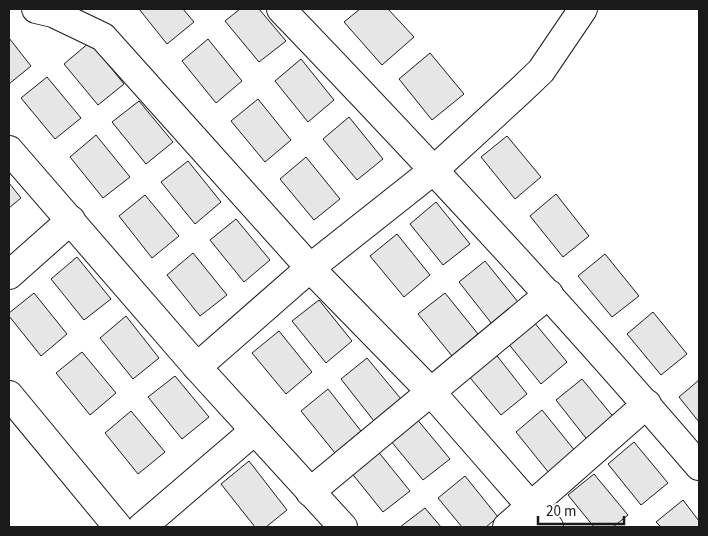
<svg xmlns="http://www.w3.org/2000/svg" width="708" height="536" font-family="'Source Sans 3',sans-serif">
  <rect width="100%" height="100%" fill="#fff"/>
  <g fill="#e6e6e6" stroke="#1a1a1a">
    <path d="M 139,9 L 183,9 L 194,22 L 167,44 Z"/>
    <path d="M 240,9 L 259,9 L 286,41 L 259,62 L 225,21 Z"/>
    <path d="M 360,9 L 388,9 L 414,37 L 382,65 L 344,22 Z"/>
    <path d="M 9,38 L 31,66 L 9,84 Z"/>
    <path d="M 208,39 L 242,81 L 216,103 L 182,61 Z"/>
    <path d="M 90,42 L 124,84 L 98,105 L 64,64 Z"/>
    <path d="M 430,53 L 464,94 L 432,120 L 399,79 Z"/>
    <path d="M 301,59 L 334,100 L 308,122 L 275,81 Z"/>
    <path d="M 47,77 L 81,118 L 55,139 L 21,98 Z"/>
    <path d="M 258,99 L 291,140 L 265,162 L 231,121 Z"/>
    <path d="M 139,101 L 173,142 L 146,164 L 112,122 Z"/>
    <path d="M 349,117 L 383,159 L 357,180 L 323,139 Z"/>
    <path d="M 96,135 L 130,177 L 103,198 L 70,157 Z"/>
    <path d="M 507,136 L 541,177 L 515,199 L 481,157 Z"/>
    <path d="M 306,157 L 340,199 L 314,220 L 280,179 Z"/>
    <path d="M 188,161 L 221,202 L 195,224 L 161,182 Z"/>
    <path d="M 9,183 L 21,198 L 9,208 Z"/>
    <path d="M 556,194 L 589,236 L 563,257 L 530,216 Z"/>
    <path d="M 145,195 L 179,236 L 152,258 L 119,216 Z"/>
    <path d="M 436,202 L 470,244 L 443,265 L 410,224 Z"/>
    <path d="M 236,219 L 270,260 L 244,282 L 210,240 Z"/>
    <path d="M 397,234 L 430,275 L 404,297 L 370,256 Z"/>
    <path d="M 193,253 L 227,295 L 200,316 L 167,275 Z"/>
    <path d="M 605,254 L 639,296 L 612,317 L 578,276 Z"/>
    <path d="M 77,257 L 111,299 L 84,320 L 51,279 Z"/>
    <path d="M 485,261 L 518,302 L 492,324 L 459,282 Z"/>
    <path d="M 34,293 L 67,334 L 41,356 L 9,316 L 9,313 Z"/>
    <path d="M 445,293 L 478,334 L 452,356 L 418,314 Z"/>
    <path d="M 319,300 L 352,341 L 326,363 L 292,321 Z"/>
    <path d="M 653,312 L 687,354 L 661,375 L 627,334 Z"/>
    <path d="M 126,316 L 159,358 L 133,379 L 100,338 Z"/>
    <path d="M 533,321 L 567,362 L 541,384 L 507,342 Z"/>
    <path d="M 279,331 L 312,372 L 286,394 L 252,353 Z"/>
    <path d="M 82,352 L 116,393 L 90,415 L 56,373 Z"/>
    <path d="M 494,352 L 527,394 L 501,415 L 467,374 Z"/>
    <path d="M 367,358 L 401,399 L 374,421 L 341,379 Z"/>
    <path d="M 175,376 L 209,417 L 182,439 L 148,397 Z"/>
    <path d="M 582,379 L 616,420 L 589,442 L 556,400 Z"/>
    <path d="M 699,380 L 699,422 L 679,397 Z"/>
    <path d="M 328,389 L 361,431 L 335,453 L 301,411 Z"/>
    <path d="M 542,410 L 576,452 L 549,473 L 516,432 Z"/>
    <path d="M 131,411 L 165,452 L 138,474 L 105,433 Z"/>
    <path d="M 416,418 L 450,459 L 423,480 L 390,440 Z"/>
    <path d="M 634,442 L 668,483 L 641,505 L 608,464 Z"/>
    <path d="M 376,449 L 410,491 L 383,512 L 350,471 Z"/>
    <path d="M 249,461 L 287,510 L 266,527 L 255,527 L 221,484 Z"/>
    <path d="M 594,474 L 628,515 L 613,527 L 594,527 L 568,495 Z"/>
    <path d="M 465,476 L 498,517 L 486,527 L 462,527 L 438,498 Z"/>
    <path d="M 683,500 L 699,521 L 699,527 L 661,527 L 656,522 Z"/>
    <path d="M 425,508 L 441,527 L 400,527 Z"/>
  </g>
  <g fill="none" stroke-linecap="round" stroke-linejoin="round">
    <g stroke="#1a1a1a" stroke-width="30">
      <g id="minor">
        <path d="M 36,9 L 53,13 L 103,37 L 310,268 L 431,392 L 549,527"/>
        <path d="M 281,9 C 424,158 565,309 699,466"/>
        <path d="M 9,150 L 197,367 L 343,527"/>
        <path d="M 9,275 L 71,220"/>
        <path d="M 197,367 L 310,268 L 435,169 L 520,91 L 541,71 L 583,9"/>
        <path d="M 9,395 L 118,527"/>
        <path d="M 310,492 L 549,294"/>
        <path d="M 142,527 L 254,431"/>
        <path d="M 507,527 L 647,404"/>
      </g>
    </g>
    <use href="#minor" stroke="#fff" stroke-width="28"/>
  </g>
  <rect width="708" height="536" fill="none" stroke="#1a1a1a" stroke-width="20"/>
  <path d="M538 516v8h86v-8" fill="none" stroke="#1a1a1a" stroke-width="2.5"/>
  <text x="546" y="516" font-size="15" fill="#1a1a1a" stroke="#ffffff" stroke-width="4" paint-order="stroke">20 m</text>
</svg>
